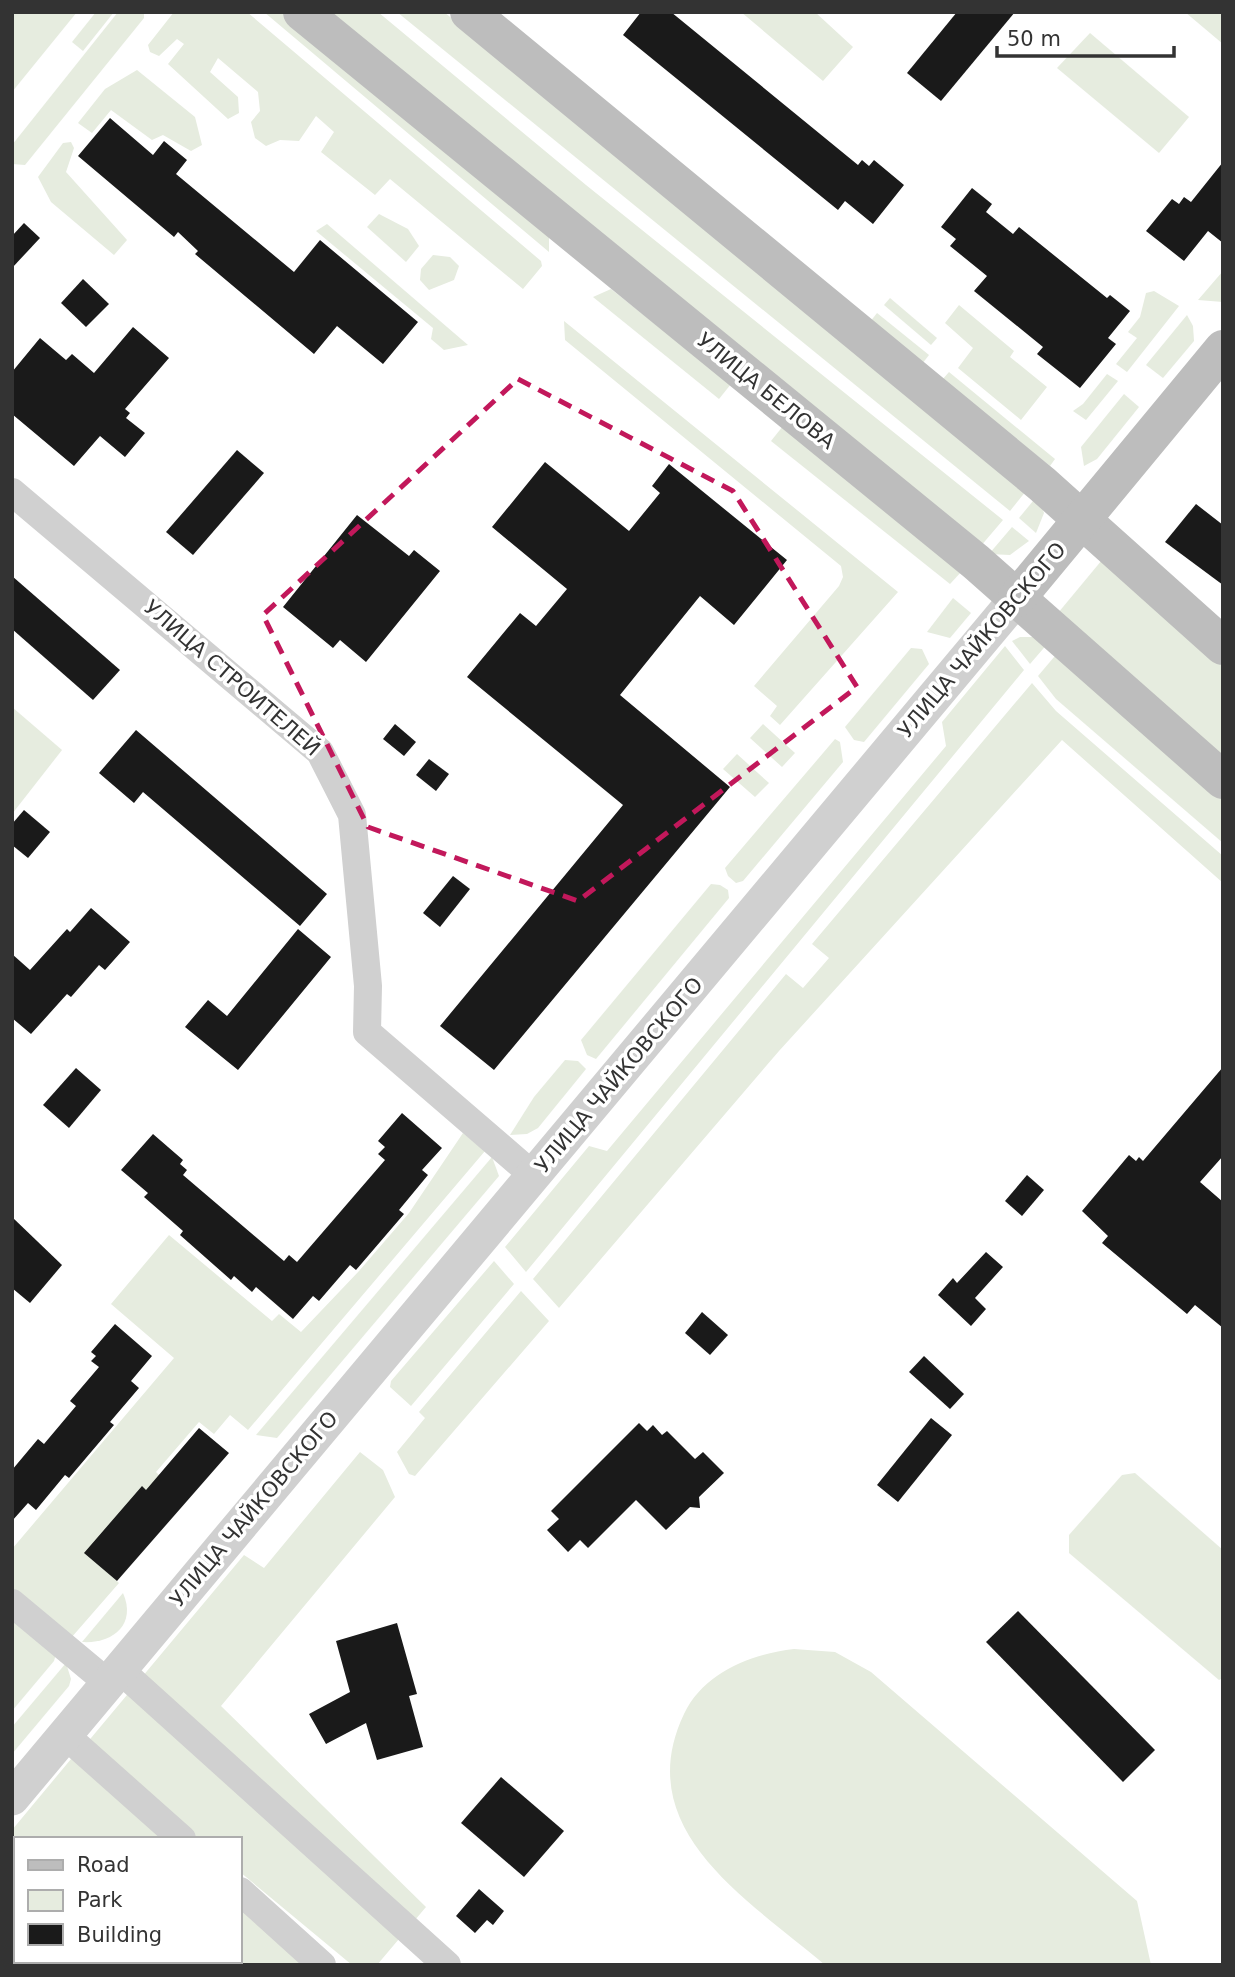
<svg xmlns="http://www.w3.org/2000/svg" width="1235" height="1977" font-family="'DejaVu Sans',sans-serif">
  <rect width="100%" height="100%" fill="#fff"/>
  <g fill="#e6ecdf">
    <path d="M 12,12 L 77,12 L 12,92 Z"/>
    <path d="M 96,12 L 114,12 L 83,51 L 72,42 Z"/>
    <path d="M 118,12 L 144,12 L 144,18 L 25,165 L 12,164 L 12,145 Z"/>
    <path d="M 174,12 L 247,12 L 541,261 L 542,266 L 523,289 L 390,179 L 375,195 L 321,152 L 334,132 L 316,116 L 299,141 L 280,140 L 266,146 L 255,138 L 251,122 L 260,111 L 258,92 L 218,58 L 210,72 L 238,97 L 239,113 L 228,119 L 168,64 L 184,44 L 177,39 L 159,56 L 150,52 L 148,45 Z"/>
    <path d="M 264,12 L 281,12 L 549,236 L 549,252 Z"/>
    <path d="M 322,12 L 378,12 L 586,185 L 1003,520 L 980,547 Z"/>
    <path d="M 397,12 L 444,12 L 1030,486 L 1010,511 Z"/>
    <path d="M 741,12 L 815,12 L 853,47 L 823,81 Z"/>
    <path d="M 1185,12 L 1223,12 L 1223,44 Z"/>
    <path d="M 1090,33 L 1189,117 L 1159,153 L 1057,68 Z"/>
    <path d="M 137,70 L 195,117 L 202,145 L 191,151 L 163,135 L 152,140 L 111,110 L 92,133 L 78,123 L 105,89 Z"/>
    <path d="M 71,142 L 74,148 L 66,172 L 127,240 L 114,255 L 51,202 L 38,177 L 63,143 Z"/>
    <path d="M 379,214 L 408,229 L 419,246 L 406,262 L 367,227 Z"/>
    <path d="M 327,224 L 468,345 L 444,350 L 431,339 L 433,328 L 316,231 Z"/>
    <path d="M 433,255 L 450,257 L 459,266 L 454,280 L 429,290 L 420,280 L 421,269 Z"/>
    <path d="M 1223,271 L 1223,302 L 1198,300 Z"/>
    <path d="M 611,289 L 731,384 L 719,399 L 593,297 Z"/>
    <path d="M 1154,291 L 1179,306 L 1127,372 L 1116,364 L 1137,338 L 1128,332 L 1140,317 L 1146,293 Z"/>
    <path d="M 890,298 L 937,338 L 931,345 L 884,305 Z"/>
    <path d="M 959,305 L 1014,351 L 1010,357 L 1047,387 L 1021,420 L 958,368 L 973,348 L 945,323 Z"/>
    <path d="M 877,313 L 929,355 L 922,364 L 870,322 Z"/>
    <path d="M 1187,315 L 1193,326 L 1194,341 L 1163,378 L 1146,365 Z"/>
    <path d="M 564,321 L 898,592 L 780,725 L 770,716 L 777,706 L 754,686 L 839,586 L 843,577 L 841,566 L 565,340 Z"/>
    <path d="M 949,372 L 1055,459 L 1050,466 L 942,380 Z"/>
    <path d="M 1107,374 L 1118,381 L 1086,420 L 1073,411 L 1083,404 Z"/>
    <path d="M 1124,394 L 1139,407 L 1097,459 L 1084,466 L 1081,447 Z"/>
    <path d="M 783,426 L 962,571 L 950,584 L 771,441 Z"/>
    <path d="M 1038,495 L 1044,513 L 1036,533 L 1019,518 Z"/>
    <path d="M 1012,527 L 1029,541 L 1010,555 L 989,554 Z"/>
    <path d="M 1102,560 L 1223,667 L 1223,763 L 1058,613 Z"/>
    <path d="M 953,598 L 971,613 L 950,638 L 927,632 Z"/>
    <path d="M 1020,637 L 1036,637 L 1049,642 L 1030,664 L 1012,641 Z"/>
    <path d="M 1005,646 L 1024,670 L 526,1272 L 505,1247 L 589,1146 L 607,1151 L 946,746 L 942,722 Z"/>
    <path d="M 911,648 L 922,649 L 929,664 L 864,742 L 854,740 L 845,727 Z"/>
    <path d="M 1060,650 L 1223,794 L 1223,843 L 1056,699 L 1038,676 Z"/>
    <path d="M 1032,683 L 1056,711 L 1223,856 L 1223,883 L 1062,740 L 779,1051 L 559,1308 L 533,1279 L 786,974 L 803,988 L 829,958 L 812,944 Z"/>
    <path d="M 12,707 L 62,750 L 12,814 Z"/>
    <path d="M 763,724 L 795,753 L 782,767 L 750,738 Z"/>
    <path d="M 835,739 L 840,742 L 843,762 L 743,881 L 736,883 L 728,876 L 725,868 Z"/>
    <path d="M 737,754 L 769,783 L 755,797 L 723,769 Z"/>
    <path d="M 711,884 L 720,885 L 728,890 L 729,898 L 596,1059 L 587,1055 L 581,1040 Z"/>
    <path d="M 565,1060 L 578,1061 L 586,1069 L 538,1128 L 527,1134 L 510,1135 L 534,1097 Z"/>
    <path d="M 463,1133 L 485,1151 L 248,1430 L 230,1415 L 214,1434 L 199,1422 L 156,1472 L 168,1484 L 99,1565 L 119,1583 L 71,1638 L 12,1588 L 12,1549 L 174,1358 L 111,1304 L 169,1235 L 272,1321 L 279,1314 L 301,1332 L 359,1271 L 409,1213 Z"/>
    <path d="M 492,1157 L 499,1176 L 277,1438 L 256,1435 Z"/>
    <path d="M 494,1261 L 514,1284 L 411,1406 L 390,1387 L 391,1381 Z"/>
    <path d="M 521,1291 L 549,1321 L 415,1476 L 409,1474 L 397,1452 L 425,1418 L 419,1412 Z"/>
    <path d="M 360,1452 L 383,1470 L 395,1497 L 221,1706 L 426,1907 L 377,1965 L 352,1965 L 240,1872 L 240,1839 L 199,1839 L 86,1744 L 244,1555 L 264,1568 Z"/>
    <path d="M 1135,1473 L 1223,1550 L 1223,1678 L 1219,1680 L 1069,1553 L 1069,1535 L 1122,1475 Z"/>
    <path d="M 123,1593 C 137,1625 112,1644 82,1642 Z"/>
    <path d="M 12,1616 L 56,1654 L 54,1661 L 12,1711 Z"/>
    <path d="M 794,1649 L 835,1652 L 871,1672 L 1137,1901 L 1151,1965 L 825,1965 C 749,1900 629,1830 684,1714 C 704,1672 751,1654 794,1649 Z"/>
    <path d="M 66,1663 L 71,1679 L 69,1686 L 12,1754 L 12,1727 Z"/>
    <path d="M 76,1753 L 173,1839 L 16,1839 L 16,1961 L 240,1961 L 240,1897 L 317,1965 L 12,1965 L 12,1830 Z"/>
  </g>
  <g fill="#1a1a1a">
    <path d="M 641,12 L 671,12 L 858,165 L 862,160 L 869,166 L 874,160 L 904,185 L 873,224 L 845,201 L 838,210 L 623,35 Z"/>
    <path d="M 957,12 L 1015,12 L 941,101 L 907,73 Z"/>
    <path d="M 110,118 L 153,155 L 164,141 L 187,160 L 176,174 L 294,272 L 320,240 L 418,322 L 383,364 L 337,326 L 314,354 L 195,254 L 198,251 L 178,232 L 174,237 L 78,156 Z"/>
    <path d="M 1223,162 L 1223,243 L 1208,231 L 1184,261 L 1146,231 L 1172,199 L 1179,204 L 1184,197 L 1191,202 Z"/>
    <path d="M 972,188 L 992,204 L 986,212 L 1013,234 L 1019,227 L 1107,298 L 1110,295 L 1130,311 L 1108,338 L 1116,344 L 1080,388 L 1037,354 L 1043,347 L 974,291 L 987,276 L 950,246 L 956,239 L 941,227 Z"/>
    <path d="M 24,223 L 40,238 L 12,268 L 12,236 Z"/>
    <path d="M 83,279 L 109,304 L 86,327 L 61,303 Z"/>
    <path d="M 133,327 L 169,358 L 125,409 L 130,413 L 126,418 L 145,433 L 125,457 L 100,436 L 74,466 L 12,414 L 12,372 L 40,338 L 66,360 L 72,354 L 94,373 Z"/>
    <path d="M 237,450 L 264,473 L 193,555 L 166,532 Z"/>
    <path d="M 545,462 L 629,531 L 660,493 L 652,486 L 669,464 L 787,560 L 734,625 L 700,596 L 620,695 L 730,787 L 494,1070 L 440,1026 L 623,805 L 467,677 L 520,613 L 536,626 L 567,589 L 492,527 Z"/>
    <path d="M 1196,504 L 1223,525 L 1223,585 L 1165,542 Z"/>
    <path d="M 357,515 L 409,556 L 414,550 L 440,571 L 366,662 L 340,640 L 333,648 L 283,607 Z"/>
    <path d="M 12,576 L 120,670 L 93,700 L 12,629 Z"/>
    <path d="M 395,724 L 416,742 L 404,756 L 383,739 Z"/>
    <path d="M 136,730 L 327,894 L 300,926 L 143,792 L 134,803 L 99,773 Z"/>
    <path d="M 429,759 L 449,774 L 436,791 L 416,775 Z"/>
    <path d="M 24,810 L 50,832 L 28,858 L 12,845 L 12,824 Z"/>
    <path d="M 453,876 L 470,889 L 440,927 L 423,913 Z"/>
    <path d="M 91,908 L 130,942 L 105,970 L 99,965 L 71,997 L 67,994 L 31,1034 L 12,1018 L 12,954 L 30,970 L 67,929 L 70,932 Z"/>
    <path d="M 298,929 L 331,957 L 238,1070 L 185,1027 L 208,1000 L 227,1016 Z"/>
    <path d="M 1223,1067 L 1223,1156 L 1200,1182 L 1223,1202 L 1223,1328 L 1195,1305 L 1187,1314 L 1102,1243 L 1108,1236 L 1082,1211 L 1129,1155 L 1136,1161 L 1139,1157 L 1143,1161 Z"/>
    <path d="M 76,1068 L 101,1090 L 69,1128 L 43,1105 Z"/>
    <path d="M 402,1113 L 442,1148 L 422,1170 L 428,1175 L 399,1210 L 404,1214 L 356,1270 L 350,1265 L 319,1301 L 313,1296 L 293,1319 L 256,1287 L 252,1292 L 234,1276 L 231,1280 L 180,1235 L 183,1231 L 144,1197 L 148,1193 L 121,1170 L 153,1134 L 183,1160 L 180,1164 L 187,1170 L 183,1175 L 284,1261 L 289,1255 L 297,1262 L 385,1160 L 378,1154 L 385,1147 L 378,1141 Z"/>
    <path d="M 1027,1175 L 1044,1190 L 1022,1216 L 1005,1201 Z"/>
    <path d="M 12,1217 L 62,1265 L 30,1303 L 12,1288 Z"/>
    <path d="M 986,1252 L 1003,1267 L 975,1298 L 986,1309 L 971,1326 L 938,1295 L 953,1278 L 957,1283 Z"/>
    <path d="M 702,1312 L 728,1335 L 710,1355 L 685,1333 Z"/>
    <path d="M 115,1324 L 152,1356 L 131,1381 L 139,1388 L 110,1422 L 114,1425 L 69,1478 L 65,1475 L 36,1510 L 28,1503 L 12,1521 L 12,1470 L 38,1439 L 44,1444 L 76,1406 L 70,1401 L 99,1367 L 91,1361 L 96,1356 L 91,1352 Z"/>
    <path d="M 924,1356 L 964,1394 L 950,1409 L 909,1372 Z"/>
    <path d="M 931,1418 L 952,1435 L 898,1502 L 877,1485 Z"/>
    <path d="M 639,1423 L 647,1431 L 653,1425 L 662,1435 L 667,1431 L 695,1459 L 703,1452 L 724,1473 L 699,1497 L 700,1508 L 690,1507 L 666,1530 L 636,1500 L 588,1548 L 580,1540 L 568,1552 L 547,1530 L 559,1519 L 551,1511 Z"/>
    <path d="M 199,1428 L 229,1453 L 117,1581 L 84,1553 L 142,1486 L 146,1490 Z"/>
    <path d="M 1018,1611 L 1155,1750 L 1123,1782 L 986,1642 Z"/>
    <path d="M 397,1623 L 417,1694 L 409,1696 L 423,1747 L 377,1760 L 366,1723 L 326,1744 L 309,1714 L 350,1692 L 336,1641 Z"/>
    <path d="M 501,1777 L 564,1831 L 524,1877 L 461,1823 Z"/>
    <path d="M 479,1889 L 504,1911 L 493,1925 L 487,1920 L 475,1933 L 456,1916 Z"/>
  </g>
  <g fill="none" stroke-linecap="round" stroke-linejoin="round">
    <g stroke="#d0d0d0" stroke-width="28">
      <path d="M 12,492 L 320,752 L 352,815 L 368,986 L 367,1032 L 534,1176"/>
      <path d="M 12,1603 L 108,1683"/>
      <path d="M 119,1669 L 447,1965"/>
      <path d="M 65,1735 L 182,1839"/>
      <path d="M 240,1891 L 322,1965"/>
    </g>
    <path stroke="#d0d0d0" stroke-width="35" d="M 12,1798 L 1017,598"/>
    <g stroke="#bdbdbd" stroke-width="38">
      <path d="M 302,12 L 976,562 L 1223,780"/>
      <path d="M 469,12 L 1042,484 L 1223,646"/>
      <path d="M 1017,598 L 1223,349"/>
    </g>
  </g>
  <path fill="none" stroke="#c2185b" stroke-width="5" stroke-dasharray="14 9" stroke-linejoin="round" d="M 518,379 L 733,491 L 857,687 L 578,901 L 368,827 L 263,615 Z"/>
  <g text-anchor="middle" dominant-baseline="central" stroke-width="7" stroke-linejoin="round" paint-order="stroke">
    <g font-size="21" fill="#333" stroke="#fff">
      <text transform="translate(766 391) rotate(39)">УЛИЦА БЕЛОВА</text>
      <text transform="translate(982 640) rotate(-50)">УЛИЦА ЧАЙКОВСКОГО</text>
      <text transform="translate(232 678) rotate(41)">УЛИЦА СТРОИТЕЛЕЙ</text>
      <text transform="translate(619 1075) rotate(-50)">УЛИЦА ЧАЙКОВСКОГО</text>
      <text transform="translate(254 1509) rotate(-50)">УЛИЦА ЧАЙКОВСКОГО</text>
    </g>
  </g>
  <rect width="1235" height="1977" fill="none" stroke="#333333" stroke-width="28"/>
  <rect x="14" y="1837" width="228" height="126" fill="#ffffff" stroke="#adadad" stroke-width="2"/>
  <rect x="28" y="1860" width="35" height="10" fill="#bdbdbd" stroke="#adadad" stroke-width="2"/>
  <text x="77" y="1872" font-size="21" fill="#333333">Road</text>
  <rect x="28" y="1890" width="35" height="21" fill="#e6ecdf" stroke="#adadad" stroke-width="2"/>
  <text x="77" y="1907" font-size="21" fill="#333333">Park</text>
  <rect x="28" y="1924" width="35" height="21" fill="#1a1a1a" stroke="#adadad" stroke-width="2"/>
  <text x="77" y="1942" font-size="21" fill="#333333">Building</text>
  <path d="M997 46v10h177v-10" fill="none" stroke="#333333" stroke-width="3.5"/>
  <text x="1007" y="46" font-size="21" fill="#333333" stroke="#ffffff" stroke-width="5" paint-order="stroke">50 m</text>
</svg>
